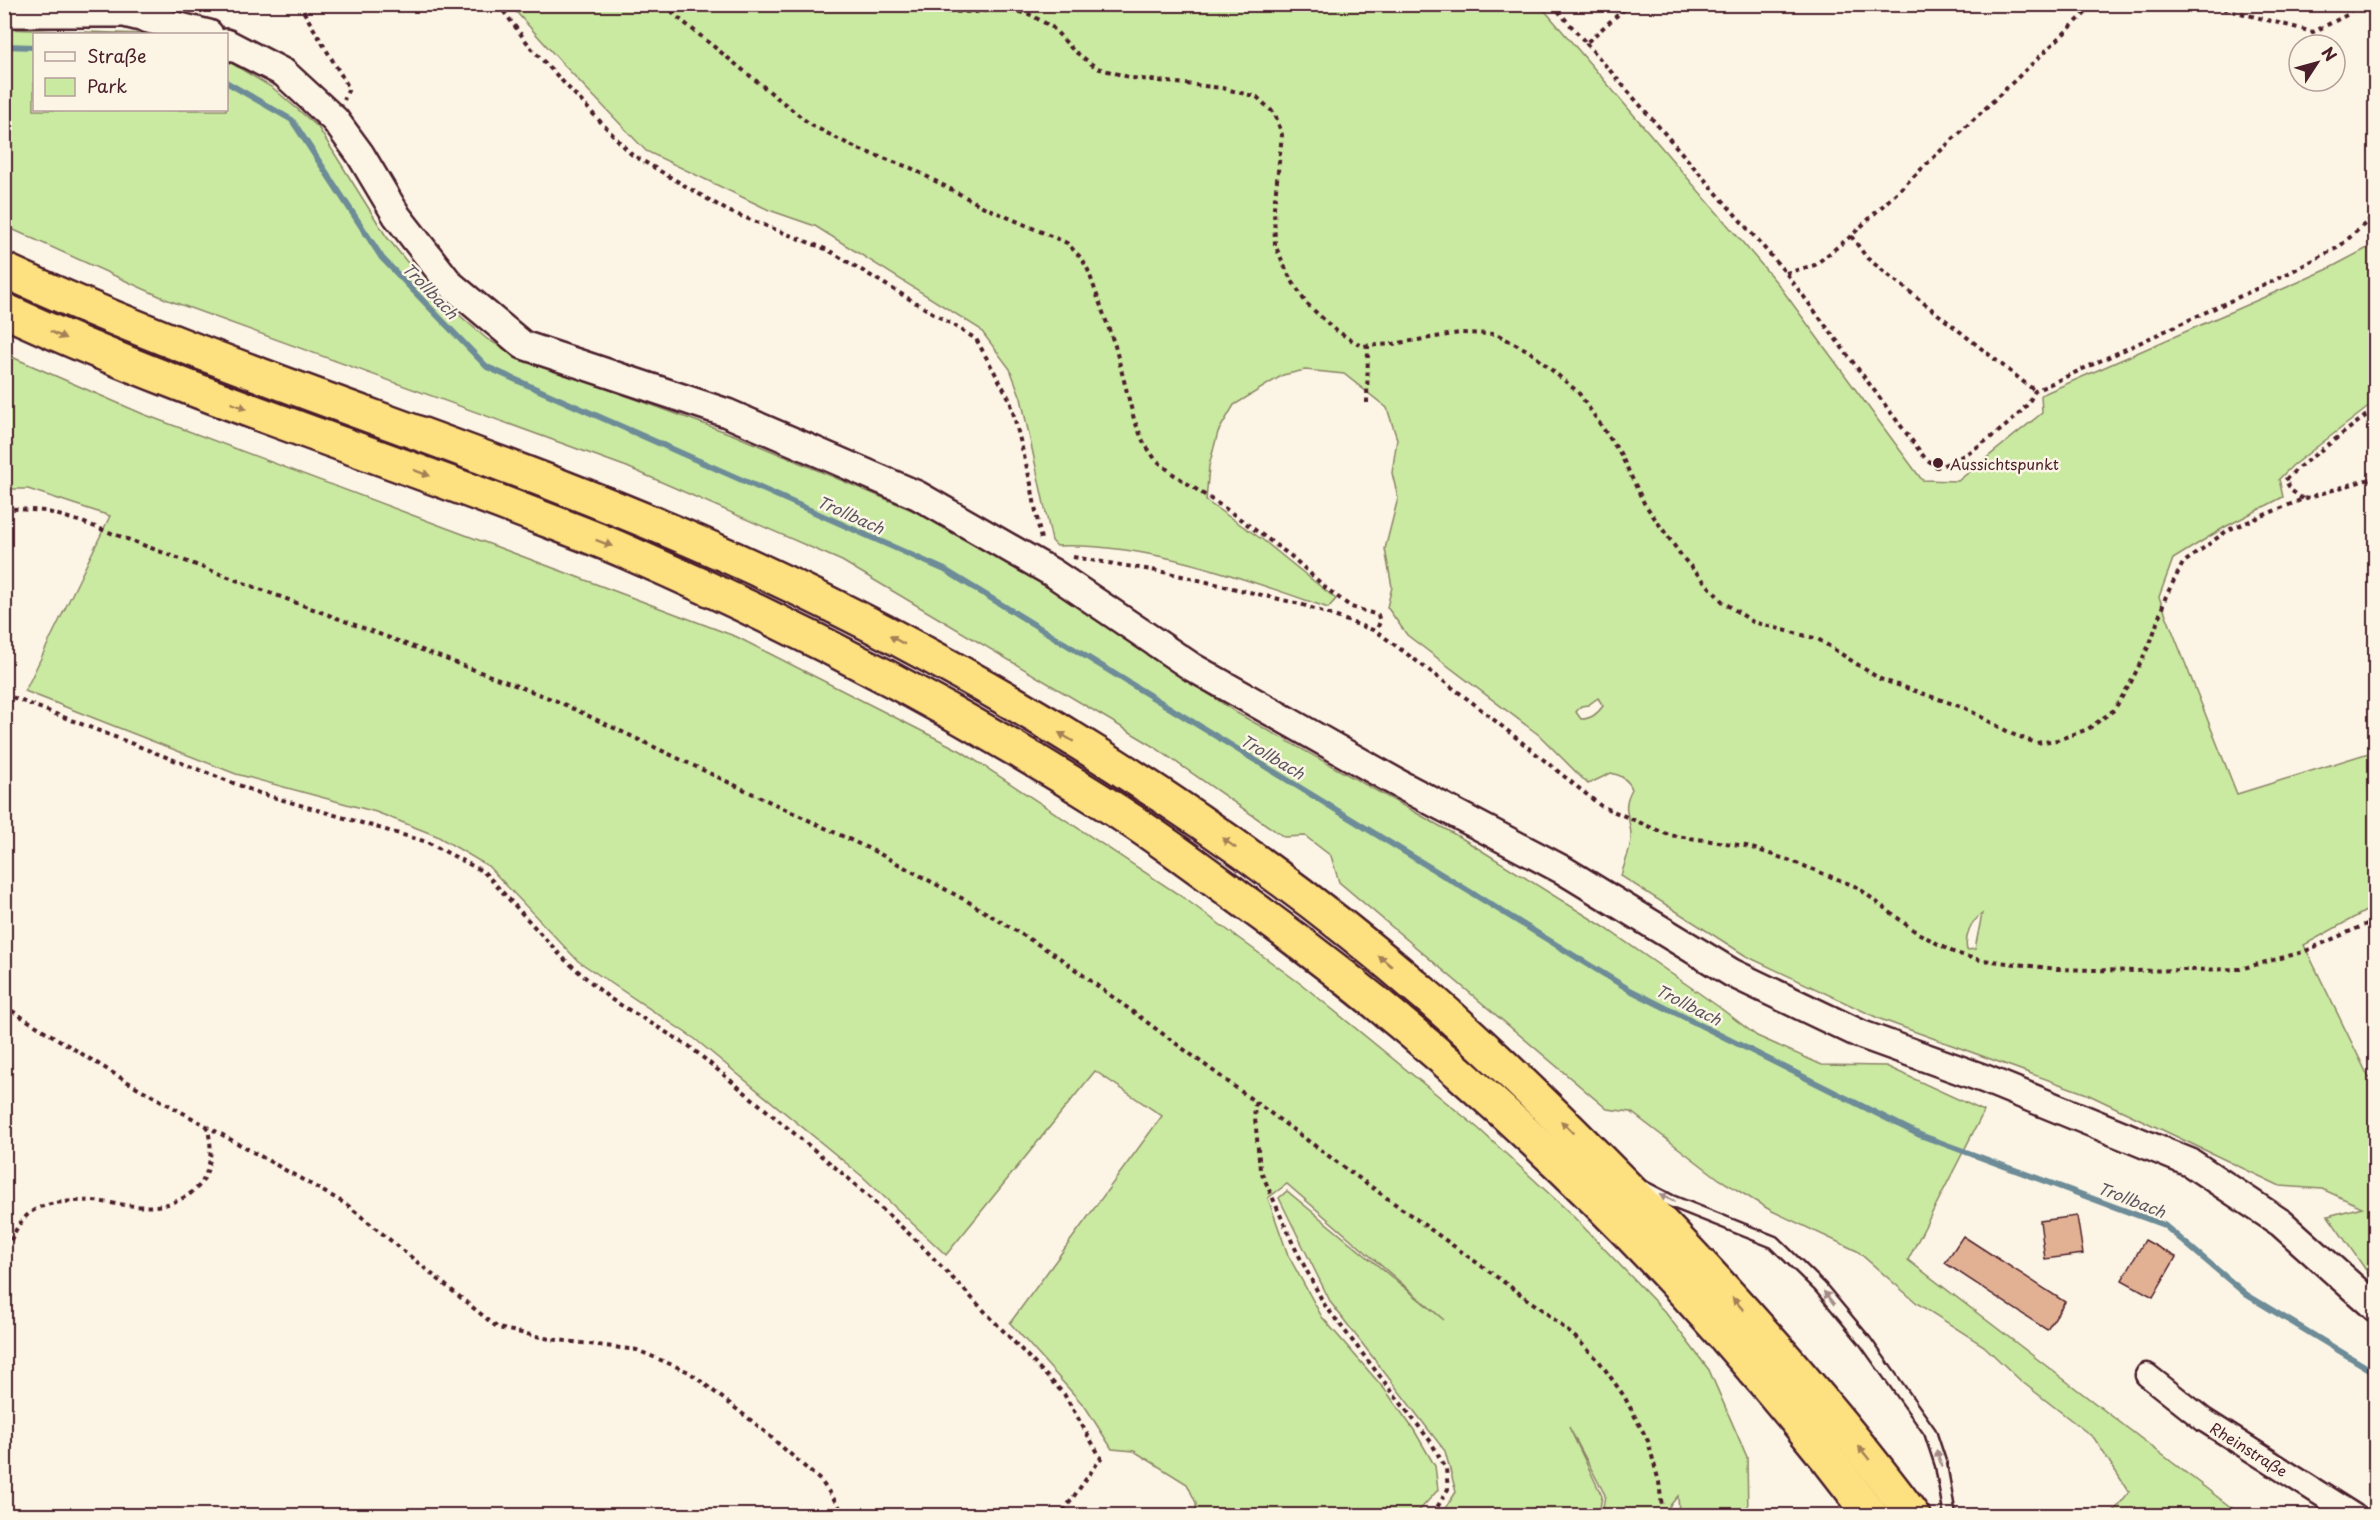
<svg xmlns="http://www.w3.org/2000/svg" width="2380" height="1520" font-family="'Playpen Sans',sans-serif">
  <rect width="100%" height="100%" fill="#fcf5e5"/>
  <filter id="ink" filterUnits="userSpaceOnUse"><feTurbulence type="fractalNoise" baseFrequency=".0167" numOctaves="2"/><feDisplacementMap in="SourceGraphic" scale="12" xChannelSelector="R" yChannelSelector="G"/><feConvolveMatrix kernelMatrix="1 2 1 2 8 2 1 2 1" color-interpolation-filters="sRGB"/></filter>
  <g filter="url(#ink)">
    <g fill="#cae9a1" stroke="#8a8466" stroke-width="1.5" fill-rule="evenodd">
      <path d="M 510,5 L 1540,5 L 1778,284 L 1922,480 L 1958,481 L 2042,413 L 2041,395 L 2326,270 L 2375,244 L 2375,402 L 2292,466 L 2279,479 L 2283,497 L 2225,527 L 2173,559 L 2159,597 L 2237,794 L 2375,751 L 2375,906 L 2304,945 L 2369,1078 L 2375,1077 L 2375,1283 L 2328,1216 L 2362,1207 L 2322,1189 L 2280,1186 L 2087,1094 L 1880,1019 L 1746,956 L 1621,876 C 1624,864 1632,847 1631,835 C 1630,815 1621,809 1632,789 C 1628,779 1621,775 1611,773 L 1588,784 L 1539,735 L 1407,635 L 1387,607 L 1392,587 L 1385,549 L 1398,498 L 1392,473 L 1397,439 L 1387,408 L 1344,374 L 1305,370 L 1283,375 L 1234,405 L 1218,432 L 1209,466 L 1206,501 L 1263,540 L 1336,599 L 1328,608 C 1243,578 1148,543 1057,546 L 1052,541 L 1021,398 L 1010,369 L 980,329 L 815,226 L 769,210 L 646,151 L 561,62 ZM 1598,698 L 1603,706 C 1597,714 1591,719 1581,719 L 1576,712 L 1581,706 L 1588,705 ZM 1982,914 L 1975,949 L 1967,950 C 1964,937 1971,922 1982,914 Z"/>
      <path d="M 4,29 L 144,34 L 34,34 L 34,110 L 226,110 L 227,61 L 231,63 L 273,88 L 318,127 L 386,236 L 429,289 L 487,339 L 515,355 L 734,435 L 933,519 L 1017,564 L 1237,713 L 1463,839 L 1604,927 L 1719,1007 L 1757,1036 L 1822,1065 L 1886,1066 L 1984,1111 L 1908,1260 L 2241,1515 L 2111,1515 L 2129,1492 L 2094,1438 L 2021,1381 L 1984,1346 L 1918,1304 L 1857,1251 L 1770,1210 L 1719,1179 L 1631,1112 L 1607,1109 L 1339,882 L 1331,856 L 1305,836 L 1284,837 L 1150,744 L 842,561 L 627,467 L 168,300 L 5,226 Z"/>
      <path d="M 5,354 L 143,414 L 737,637 L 961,751 L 1184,898 L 1305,987 L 1479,1129 L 1569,1212 L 1665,1312 L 1709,1370 L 1747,1457 L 1748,1515 L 1679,1515 L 1678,1496 L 1662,1515 L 1602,1515 L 1605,1495 L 1569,1427 L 1602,1496 L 1599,1515 L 1441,1515 L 1456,1492 L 1445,1451 L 1331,1303 L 1279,1198 L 1287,1191 L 1444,1320 L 1287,1184 L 1268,1198 L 1288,1255 L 1322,1317 L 1386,1391 L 1414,1430 L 1435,1466 L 1438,1490 L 1415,1515 L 1196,1515 L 1196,1503 L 1187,1484 L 1134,1451 L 1112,1449 L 1086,1408 L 1010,1323 L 1162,1116 L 1095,1071 L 946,1255 L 863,1177 L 695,1039 L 578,961 L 488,866 L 437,836 L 376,812 L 236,774 L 25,691 L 110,516 L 28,489 L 5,489 Z"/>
    </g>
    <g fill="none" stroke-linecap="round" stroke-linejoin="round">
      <g stroke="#6d8c98" stroke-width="6">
        <path d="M 4,46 L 34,47"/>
        <path d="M 226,82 L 292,120 L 382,258 L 487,367 L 945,570 L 1630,990 L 1920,1135 L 2164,1225 L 2247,1295 L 2376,1373"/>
      </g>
    </g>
    <g fill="#e2b194" stroke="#4a1f2b" stroke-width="1.5">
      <path d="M 2077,1216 L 2083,1254 L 2045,1259 L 2040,1221 Z"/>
      <path d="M 1963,1236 L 2065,1302 L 2047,1330 L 1945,1263 Z"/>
      <path d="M 2145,1240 L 2176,1257 L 2153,1297 L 2122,1280 Z"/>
    </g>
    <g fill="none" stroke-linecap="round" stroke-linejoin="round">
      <g stroke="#4a1f2b" stroke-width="15">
        <path id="service" d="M 1644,1187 L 1671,1201 L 1774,1242 L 1820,1287 L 1865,1341 L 1930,1432 L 1941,1465 L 1950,1516"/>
      </g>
      <g stroke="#4a1f2b" stroke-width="27">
        <path id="minor" d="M 2147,1375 L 2204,1420 L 2355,1516"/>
      </g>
      <g stroke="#4a1f2b" stroke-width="32">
        <g id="tertiary">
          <path d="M 4,13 L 124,13 L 209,34"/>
          <path d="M 226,43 L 284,73 L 335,120 L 360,154 L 397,216 L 450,284 L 523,345 L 727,413 L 917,495 L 1053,573 L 1192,667 L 1401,785 L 1563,870 L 1732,973 L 1860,1034 L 1985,1079 L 2191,1163 L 2281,1223 L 2376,1308"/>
        </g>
      </g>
      <g stroke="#4a1f2b" stroke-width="38">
        <g id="motorway">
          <path d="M 4,270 C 248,383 508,454 752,567 C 991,677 1229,825 1428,997 C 1504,1063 1576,1135 1646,1207 C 1741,1305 1832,1407 1913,1516"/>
          <path d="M 4,310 C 169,387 343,442 513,507 C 551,522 591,536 629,553 C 792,624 950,706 1101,801 C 1149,831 1195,865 1241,899 C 1480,1072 1693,1280 1872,1516"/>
        </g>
      </g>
      <g stroke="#4a1f2b" stroke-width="4" stroke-dasharray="4.5 4.5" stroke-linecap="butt">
        <path d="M 299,4 L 349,88 L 344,100"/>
        <path d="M 498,4 L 532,49 L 631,154 L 728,211 L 828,250 L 976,339 L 1010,400 L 1031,484 L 1041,540"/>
        <path d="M 666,4 L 676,16 L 811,125 L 858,149 L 911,168 L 984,207 L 1067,243 L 1082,259 L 1088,270 L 1115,346 L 1134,419 L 1143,441 L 1155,459 L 1173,474 L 1229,511 L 1291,556 L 1326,588 L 1351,607 L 1378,615 L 1380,622 L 1376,631"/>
        <path d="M 912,4 L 936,11 L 975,12 L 1002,9 L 1029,14 L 1052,27 L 1073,50 L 1097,68 L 1132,78 L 1222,88 L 1257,97 L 1275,114 L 1282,135 L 1274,207 L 1275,245 L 1289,276 L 1306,303 L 1334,329 L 1361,346 L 1393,344 L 1460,333 L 1496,334 L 1529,351 L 1578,392 L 1620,453 L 1644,503 L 1683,558 L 1723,602 L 1753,622 L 1818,639 L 1880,679 L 1965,708 L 2012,734 L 2036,743 L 2057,740 L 2088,729 L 2114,710 L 2131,682 L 2151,641 L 2166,596 L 2183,563 L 2228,530 L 2303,499 L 2376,477"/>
        <path d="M 1552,4 L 1586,43 L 1630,4"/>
        <path d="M 2206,4 L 2313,32 L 2347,15 L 2355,4"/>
        <path d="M 1586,43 L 1786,273 L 1925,458 L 1937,467 C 1961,461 2009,427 2025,407 C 2029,403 2032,396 2035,391 L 2269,283 L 2339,247 L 2376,214"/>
        <path d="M 1851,236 L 1867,258 L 2035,391"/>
        <path d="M 1786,273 L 1815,265 L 1851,236 L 2095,4"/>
        <path d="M 1367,403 L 1368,346"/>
        <path d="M 2303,499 L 2292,491 L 2285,480 L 2299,467 L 2376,408"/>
        <path d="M 4,508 L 45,511 L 82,522 L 557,701 L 878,853 L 967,901 L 1057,956 L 1341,1165 L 1544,1311 L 1576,1338 L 1599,1361 L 1624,1396 L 1648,1441 L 1659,1482 L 1663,1516"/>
        <path d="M 1073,557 L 1169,573 L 1300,604 L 1376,631 L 1473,703 L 1601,806 L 1669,835 L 1746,846 L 1794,862 L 1857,887 L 1916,932 L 1953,952 L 1975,959 L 2057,969 L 2135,971 L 2240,969 L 2303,952 L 2376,920"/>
        <path d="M 4,694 L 259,793 L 427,842 L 484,872 L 563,958 L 609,998 L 689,1046 L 848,1178 L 917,1241 L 1064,1394 L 1101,1458 L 1060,1516"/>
        <path d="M 4,1006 L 126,1081 L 346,1204 L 498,1328 L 550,1339 L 637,1350 L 689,1372 L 757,1425 L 821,1481 L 846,1516"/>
        <path d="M 1256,1102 L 1254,1108 L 1260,1169 L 1293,1244 L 1324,1304 L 1431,1442 L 1446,1469 L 1448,1489 L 1432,1516"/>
        <path d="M 4,1257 C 11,1240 18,1218 36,1209 C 50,1201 87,1199 103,1202 C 135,1206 163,1213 191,1193 C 198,1187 202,1184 205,1176 C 212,1160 212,1144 207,1127"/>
      </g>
      <use href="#service" stroke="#fcf5e5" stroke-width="10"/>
      <use href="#minor" stroke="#fcf5e5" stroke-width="22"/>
      <use href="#tertiary" stroke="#fcf5e5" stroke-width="27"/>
      <use href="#motorway" stroke="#fde080" stroke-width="33"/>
    </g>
    <defs><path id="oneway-solid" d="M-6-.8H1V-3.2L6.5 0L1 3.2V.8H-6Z" transform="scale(1.5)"/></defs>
    <g fill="#a48056">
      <use href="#oneway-solid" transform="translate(58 335) rotate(25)"/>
      <use href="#oneway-solid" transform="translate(239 406) rotate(20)"/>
      <use href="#oneway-solid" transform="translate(422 473) rotate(20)"/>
      <use href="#oneway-solid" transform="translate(604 543) rotate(21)"/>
      <use href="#oneway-solid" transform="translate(897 640) rotate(-151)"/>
      <use href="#oneway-solid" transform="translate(1066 737) rotate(-149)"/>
      <use href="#oneway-solid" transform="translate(1229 843) rotate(-144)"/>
      <use href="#oneway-solid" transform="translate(1385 961) rotate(-141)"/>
      <use href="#oneway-solid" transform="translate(1567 1127) rotate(-135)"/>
      <use href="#oneway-solid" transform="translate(1738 1304) rotate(-131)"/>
      <use href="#oneway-solid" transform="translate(1864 1453) rotate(-129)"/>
    </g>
    <g fill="#a38a88">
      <use href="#oneway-solid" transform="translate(1667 1198) rotate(-154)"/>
      <use href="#oneway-solid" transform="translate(1829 1298) rotate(-129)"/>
      <use href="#oneway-solid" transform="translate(1939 1458) rotate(-107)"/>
    </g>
  </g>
  <circle fill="#4a1f2b" stroke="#fcf5e5" stroke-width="2" cx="1938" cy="463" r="6"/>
  <g text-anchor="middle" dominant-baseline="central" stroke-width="5" stroke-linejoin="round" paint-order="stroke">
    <g font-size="15" fill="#4a1f2b" stroke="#fcf5e5" text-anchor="start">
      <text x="1950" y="463">Aussichtspunkt</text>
    </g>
    <g font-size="15" fill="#4a1f2b" stroke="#fcf5e5">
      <text transform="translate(2249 1449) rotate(32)">Rheinstraße</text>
    </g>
    <g font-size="16" font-style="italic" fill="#5b5661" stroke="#fcf5e5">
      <text transform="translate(431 290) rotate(46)">Trollbach</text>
      <text transform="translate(851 514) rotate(24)">Trollbach</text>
      <text transform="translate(1273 756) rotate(31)">Trollbach</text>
      <text transform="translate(1689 1004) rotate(27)">Trollbach</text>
      <text transform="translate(2132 1199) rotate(21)">Trollbach</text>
    </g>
  </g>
  <rect width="2380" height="1520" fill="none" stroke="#fcf5e5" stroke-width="24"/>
  <rect x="12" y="12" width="2356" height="1496" fill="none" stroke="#4a1f2b" stroke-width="2" filter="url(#ink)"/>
  <rect x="33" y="33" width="195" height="78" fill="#fcf5e5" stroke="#b59f9b" stroke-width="1.5"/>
  <rect x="45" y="52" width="30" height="9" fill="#fcf5e5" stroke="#b59f9b" stroke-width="1.5"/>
  <text x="87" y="63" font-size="18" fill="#4a1f2b">Straße</text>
  <rect x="45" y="78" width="30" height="18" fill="#cae9a1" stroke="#b59f9b" stroke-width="1.5"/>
  <text x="87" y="93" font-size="18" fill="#4a1f2b">Park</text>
  <g transform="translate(2317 63) rotate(54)"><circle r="28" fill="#fcf5e5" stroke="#b59f9b" stroke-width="1.5"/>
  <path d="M0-4.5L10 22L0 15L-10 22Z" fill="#4a1f2b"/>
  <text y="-9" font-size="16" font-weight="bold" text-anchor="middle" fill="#4a1f2b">N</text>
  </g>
</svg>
